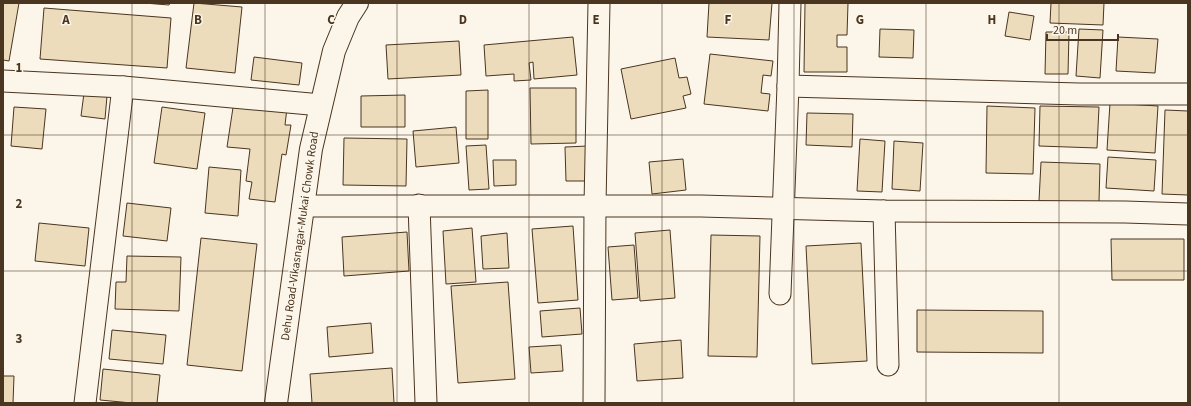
<svg xmlns="http://www.w3.org/2000/svg" width="1191" height="406" font-family="'Source Sans 3',sans-serif">
  <rect width="100%" height="100%" fill="#fbf6e9"/>
  <g fill="#ecdcbc" stroke="#4a3520">
    <path d="M 3,3 L 19,3 L 9,61 L 3,60 Z"/>
    <path d="M 144,3 L 170,3 L 169,5 Z"/>
    <path d="M 194,3 L 242,7 L 235,73 L 186,68 Z"/>
    <path d="M 709,3 L 772,3 L 769,40 L 707,37 Z"/>
    <path d="M 805,3 L 848,3 L 847,35 L 837,35 L 837,47 L 847,47 L 847,72 L 804,72 Z"/>
    <path d="M 1051,3 L 1104,3 L 1103,25 L 1050,23 Z"/>
    <path d="M 44,8 L 171,18 L 167,68 L 40,59 Z"/>
    <path d="M 1009,12 L 1034,16 L 1030,40 L 1005,36 Z"/>
    <path d="M 880,29 L 914,30 L 913,58 L 879,57 Z"/>
    <path d="M 1079,29 L 1103,30 L 1100,78 L 1076,76 Z"/>
    <path d="M 1046,32 L 1069,32 L 1068,74 L 1045,74 Z"/>
    <path d="M 573,37 L 577,75 L 534,79 L 533,62 L 529,63 L 531,80 L 514,81 L 514,74 L 486,76 L 484,45 Z"/>
    <path d="M 1118,37 L 1158,39 L 1155,73 L 1116,71 Z"/>
    <path d="M 459,41 L 461,75 L 388,79 L 386,45 Z"/>
    <path d="M 710,54 L 773,61 L 771,76 L 763,75 L 761,93 L 770,94 L 768,111 L 704,104 Z"/>
    <path d="M 254,57 L 302,63 L 299,85 L 251,80 Z"/>
    <path d="M 675,58 L 679,78 L 687,77 L 691,94 L 683,96 L 686,108 L 631,119 L 621,69 Z"/>
    <path d="M 530,88 L 576,88 L 576,143 L 531,144 Z"/>
    <path d="M 488,90 L 488,139 L 466,139 L 466,91 Z"/>
    <path d="M 84,93 L 107,96 L 105,119 L 81,116 Z"/>
    <path d="M 405,95 L 405,127 L 361,127 L 361,96 Z"/>
    <path d="M 234,101 L 287,108 L 285,125 L 291,125 L 286,155 L 282,154 L 275,202 L 249,199 L 252,182 L 246,181 L 250,149 L 227,147 Z"/>
    <path d="M 1110,103 L 1158,106 L 1155,153 L 1107,150 Z"/>
    <path d="M 987,106 L 1035,108 L 1033,174 L 986,173 Z"/>
    <path d="M 1040,106 L 1099,107 L 1097,148 L 1039,146 Z"/>
    <path d="M 14,107 L 46,109 L 42,149 L 11,146 Z"/>
    <path d="M 162,107 L 205,113 L 197,169 L 154,163 Z"/>
    <path d="M 1165,110 L 1188,111 L 1188,195 L 1162,194 Z"/>
    <path d="M 807,113 L 853,114 L 852,147 L 806,145 Z"/>
    <path d="M 456,127 L 459,163 L 416,167 L 413,131 Z"/>
    <path d="M 344,138 L 407,139 L 406,186 L 343,185 Z"/>
    <path d="M 860,139 L 885,141 L 882,192 L 857,191 Z"/>
    <path d="M 894,141 L 923,143 L 920,191 L 892,189 Z"/>
    <path d="M 486,145 L 489,189 L 469,190 L 466,146 Z"/>
    <path d="M 588,146 L 588,181 L 566,181 L 565,147 Z"/>
    <path d="M 1108,157 L 1156,160 L 1154,191 L 1106,188 Z"/>
    <path d="M 683,159 L 686,190 L 652,194 L 649,162 Z"/>
    <path d="M 493,160 L 516,160 L 516,185 L 494,186 Z"/>
    <path d="M 1041,162 L 1100,164 L 1099,202 L 1039,201 Z"/>
    <path d="M 209,167 L 241,170 L 238,216 L 205,213 Z"/>
    <path d="M 127,203 L 171,208 L 167,241 L 123,236 Z"/>
    <path d="M 39,223 L 89,228 L 85,266 L 35,261 Z"/>
    <path d="M 573,226 L 578,300 L 538,303 L 532,229 Z"/>
    <path d="M 472,228 L 476,282 L 446,284 L 443,231 Z"/>
    <path d="M 670,230 L 675,298 L 640,301 L 635,233 Z"/>
    <path d="M 407,232 L 409,271 L 344,276 L 342,237 Z"/>
    <path d="M 507,233 L 509,268 L 483,269 L 481,236 Z"/>
    <path d="M 711,235 L 760,236 L 757,357 L 708,356 Z"/>
    <path d="M 201,238 L 257,244 L 242,371 L 187,365 Z"/>
    <path d="M 1111,239 L 1184,239 L 1184,280 L 1112,280 Z"/>
    <path d="M 861,243 L 867,361 L 812,364 L 806,246 Z"/>
    <path d="M 634,245 L 638,298 L 612,300 L 608,247 Z"/>
    <path d="M 127,256 L 181,257 L 179,311 L 115,309 L 116,282 L 126,282 Z"/>
    <path d="M 508,282 L 515,379 L 458,383 L 451,286 Z"/>
    <path d="M 580,308 L 582,334 L 542,337 L 540,311 Z"/>
    <path d="M 917,310 L 1043,311 L 1043,353 L 917,352 Z"/>
    <path d="M 371,323 L 373,353 L 329,357 L 327,327 Z"/>
    <path d="M 112,330 L 166,335 L 163,364 L 109,359 Z"/>
    <path d="M 681,340 L 683,378 L 637,381 L 634,344 Z"/>
    <path d="M 561,345 L 563,371 L 531,373 L 529,347 Z"/>
    <path d="M 392,368 L 394,403 L 312,403 L 310,374 Z"/>
    <path d="M 103,369 L 160,375 L 157,403 L 132,403 L 100,400 Z"/>
    <path d="M 3,376 L 14,376 L 13,403 L 3,403 Z"/>
  </g>
  <g fill="none" stroke-linecap="round" stroke-linejoin="round">
    <g stroke="#4a3520" stroke-width="23">
      <g id="street">
        <path d="M 3,81 L 123,87 L 321,105"/>
        <path d="M 788,86 L 1079,94 L 1188,94"/>
        <path d="M 419,205 L 426,403"/>
        <path d="M 303,206 L 701,206 L 884,211 L 1125,212 L 1188,214"/>
        <path d="M 884,211 L 888,365"/>
        <path d="M 780,294 L 788,86 L 790,3"/>
        <path d="M 85,403 L 123,87"/>
        <path d="M 594,403 L 595,205 L 599,3"/>
      </g>
    </g>
    <g stroke="#4a3520" stroke-width="24">
      <path id="primary" d="M 276,403 L 311,149 L 334,51 L 348,17 L 357,3"/>
    </g>
    <use href="#street" stroke="#fbf6e9" stroke-width="21"/>
    <use href="#primary" stroke="#fbf6e9" stroke-width="22"/>
  </g>
  <path fill="none" stroke="#4a3520" stroke-width="1" stroke-opacity="0.55" d="M 132,3 L 132,403M 265,3 L 265,403M 397,3 L 397,403M 529,3 L 529,403M 662,3 L 662,403M 794,3 L 794,403M 926,3 L 926,403M 1059,3 L 1059,403M 3,135 L 1188,135M 3,271 L 1188,271"/>
  <g text-anchor="middle" dominant-baseline="central" stroke-width="3" stroke-linejoin="round" paint-order="stroke">
    <g font-size="12" fill="#4a3520" stroke="#fbf6e9">
      <text transform="translate(300 236) rotate(-82)">Dehu Road-Vikasnagar-Mukai Chowk Road</text>
    </g>
  </g>
  <g font-size="13" text-anchor="middle" font-weight="bold" fill="#4a3520" stroke="#fbf6e9" stroke-width="3" stroke-linejoin="round" paint-order="stroke">
    <text x="66" y="24">A</text>
    <text x="198" y="24">B</text>
    <text x="331" y="24">C</text>
    <text x="463" y="24">D</text>
    <text x="596" y="24">E</text>
    <text x="728" y="24">F</text>
    <text x="860" y="24">G</text>
    <text x="992" y="24">H</text>
    <text x="19" y="72">1</text>
    <text x="19" y="208">2</text>
    <text x="19" y="343">3</text>
  </g>
  <rect width="1191" height="406" fill="none" stroke="#4a3520" stroke-width="8"/>
  <path d="M1047 34v6h71v-6" fill="none" stroke="#4a3520" stroke-width="2"/>
  <text x="1053" y="34" font-size="12" fill="#4a3520" stroke="#fbf6e9" stroke-width="3" paint-order="stroke">20 m</text>
</svg>
